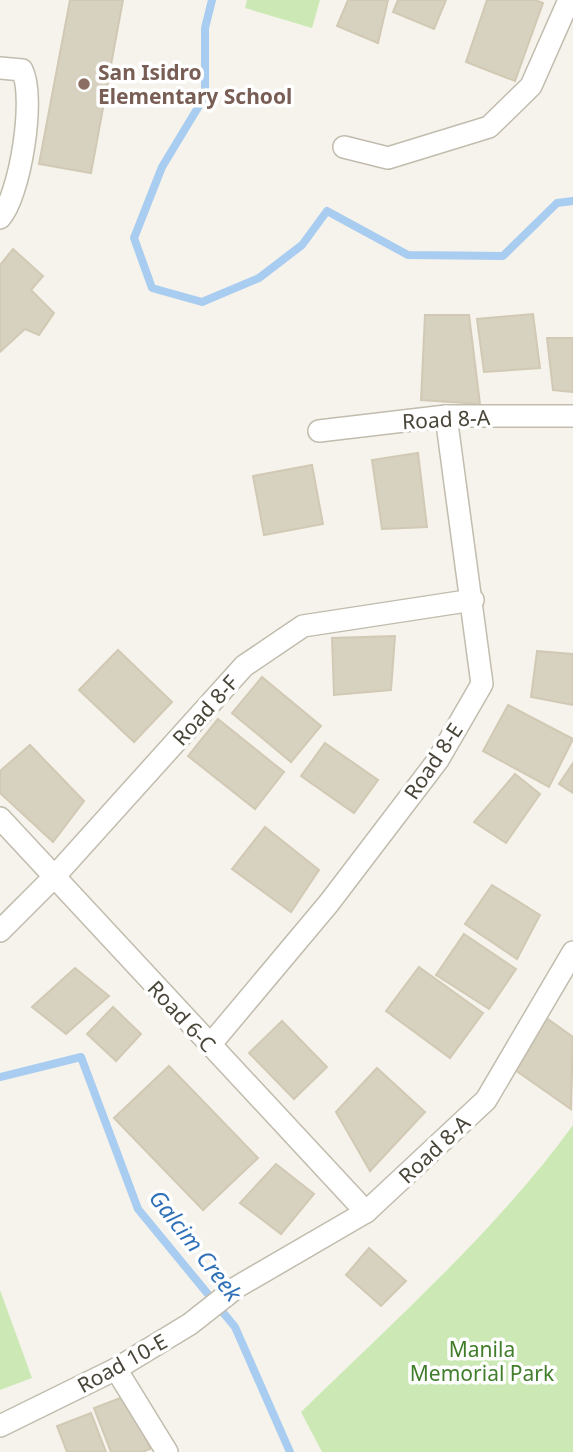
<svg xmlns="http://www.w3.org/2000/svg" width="573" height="1452" font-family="'Noto Sans',sans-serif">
  <rect width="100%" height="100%" fill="#f5f3eb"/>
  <g fill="#cce9b5">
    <path d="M 247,0 L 320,0 L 312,28 L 245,8 Z"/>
    <path d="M 573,1125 L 573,1452 L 322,1452 L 301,1412 C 395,1320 496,1231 573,1125 Z"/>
    <path d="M 0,1290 L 32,1378 L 0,1390 Z"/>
  </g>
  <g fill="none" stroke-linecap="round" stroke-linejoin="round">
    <g stroke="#a9ccf1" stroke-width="8">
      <path d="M 212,0 L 205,28 L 205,96 L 162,167 L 134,238 L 152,288 L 202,302 L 259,278 L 302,245 L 327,211 L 408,255 L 503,256 L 557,203 L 573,201"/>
      <path d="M 0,1077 L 81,1057 L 138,1209 L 235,1327 L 290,1452"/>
    </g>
  </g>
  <g fill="#d7d1c0" stroke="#d2c9b4" stroke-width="2">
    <path d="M 70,0 L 123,0 L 91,173 L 39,164 Z"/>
    <path d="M 348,0 L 388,0 L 378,43 L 337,26 Z"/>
    <path d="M 398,0 L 446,0 L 434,29 L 393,12 Z"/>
    <path d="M 487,0 L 535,0 L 543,3 L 515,81 L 466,62 Z"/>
    <path d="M 13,249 L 43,276 L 31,290 L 54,313 L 39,335 L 25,329 L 0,352 L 0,265 Z"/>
    <path d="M 533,314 L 540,368 L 484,372 L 477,319 Z"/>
    <path d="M 425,315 L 469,315 L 480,404 L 421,400 Z"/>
    <path d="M 547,338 L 573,338 L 573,392 L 553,390 Z"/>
    <path d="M 418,453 L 427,527 L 382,529 L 372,460 Z"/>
    <path d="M 312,465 L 323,524 L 264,535 L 253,476 Z"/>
    <path d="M 395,636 L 391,690 L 334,695 L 332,638 Z"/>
    <path d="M 118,650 L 172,702 L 134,742 L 79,690 Z"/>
    <path d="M 537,651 L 573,654 L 573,705 L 531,697 Z"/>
    <path d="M 262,677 L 321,726 L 291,762 L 232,713 Z"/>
    <path d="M 508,705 L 573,739 L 549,787 L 483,751 Z"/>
    <path d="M 218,719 L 284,772 L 255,809 L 188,756 Z"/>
    <path d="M 325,743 L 378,780 L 354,813 L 301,776 Z"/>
    <path d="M 30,745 L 84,801 L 53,842 L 0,793 L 0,771 Z"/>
    <path d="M 573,763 L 573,793 L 559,784 Z"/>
    <path d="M 515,774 L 540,794 L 506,843 L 474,822 Z"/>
    <path d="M 265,827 L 319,870 L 291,912 L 232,869 Z"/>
    <path d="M 492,885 L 540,915 L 517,959 L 465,924 Z"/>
    <path d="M 464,934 L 516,969 L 489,1009 L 436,975 Z"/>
    <path d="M 419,967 L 483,1013 L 450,1058 L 386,1011 Z"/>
    <path d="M 75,968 L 109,996 L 66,1034 L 32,1007 Z"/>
    <path d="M 113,1007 L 141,1034 L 116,1061 L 87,1034 Z"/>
    <path d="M 545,1017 L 573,1037 L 571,1109 L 515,1070 Z"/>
    <path d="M 282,1021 L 327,1067 L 294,1099 L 249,1053 Z"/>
    <path d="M 169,1066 L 258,1158 L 203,1210 L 114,1118 Z"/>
    <path d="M 377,1068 L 425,1112 L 370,1171 L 336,1112 Z"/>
    <path d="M 276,1164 L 314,1194 L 281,1234 L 240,1203 Z"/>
    <path d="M 369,1248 L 406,1281 L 381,1306 L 346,1275 Z"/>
    <path d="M 128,1395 L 150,1449 L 142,1452 L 111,1452 L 94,1408 Z"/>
    <path d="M 91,1413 L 106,1452 L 67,1452 L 57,1426 Z"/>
  </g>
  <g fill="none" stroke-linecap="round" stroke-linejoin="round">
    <g stroke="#c1bcad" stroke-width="24">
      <g id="minor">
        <path d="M 0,68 L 22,70 C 36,97 20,196 0,218"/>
        <path d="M 344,147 L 388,158 L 489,127 L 531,86 L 569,0"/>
        <path d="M 319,431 L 446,416 L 573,416"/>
        <path d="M 0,818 L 366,1212"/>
        <path d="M 0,931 L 54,877 L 244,666 L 303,626 L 473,600"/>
        <path d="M 210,1045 L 329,903 L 438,760 L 482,684 L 446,416"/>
        <path d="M 116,1369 L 167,1452"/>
        <path d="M 0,1426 L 116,1369 L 190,1324 L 237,1287 L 366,1212 L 486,1100 L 573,952"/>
      </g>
    </g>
    <use href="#minor" stroke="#fff" stroke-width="21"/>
  </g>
  <circle fill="#8d6e63" stroke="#fff" stroke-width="2.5" cx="84" cy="84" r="7"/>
  <g text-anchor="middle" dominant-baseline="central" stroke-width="7" stroke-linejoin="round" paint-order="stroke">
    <g font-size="21" font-weight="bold" fill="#785e54" stroke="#fff" text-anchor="start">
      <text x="98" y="72">San Isidro<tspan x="98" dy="24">Elementary School</tspan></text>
    </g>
    <g font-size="21" fill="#4a4539" stroke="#fff">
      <text transform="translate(446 419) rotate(-3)">Road 8-A</text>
      <text transform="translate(205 710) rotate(-48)">Road 8-F</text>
      <text transform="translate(433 761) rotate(-56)">Road 8-E</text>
      <text transform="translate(182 1016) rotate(47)">Road 6-C</text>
      <text transform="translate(434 1149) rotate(-43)">Road 8-A</text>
      <text transform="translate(122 1363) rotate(-29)">Road 10-E</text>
    </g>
    <g font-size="21" fill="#417d2b" stroke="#fff">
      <text x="482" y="1349">Manila<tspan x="482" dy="24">Memorial Park</tspan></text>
    </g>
    <g font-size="23" font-style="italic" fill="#3070b7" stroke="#fff">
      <text transform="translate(196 1245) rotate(52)">Galcim Creek</text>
    </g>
  </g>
</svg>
